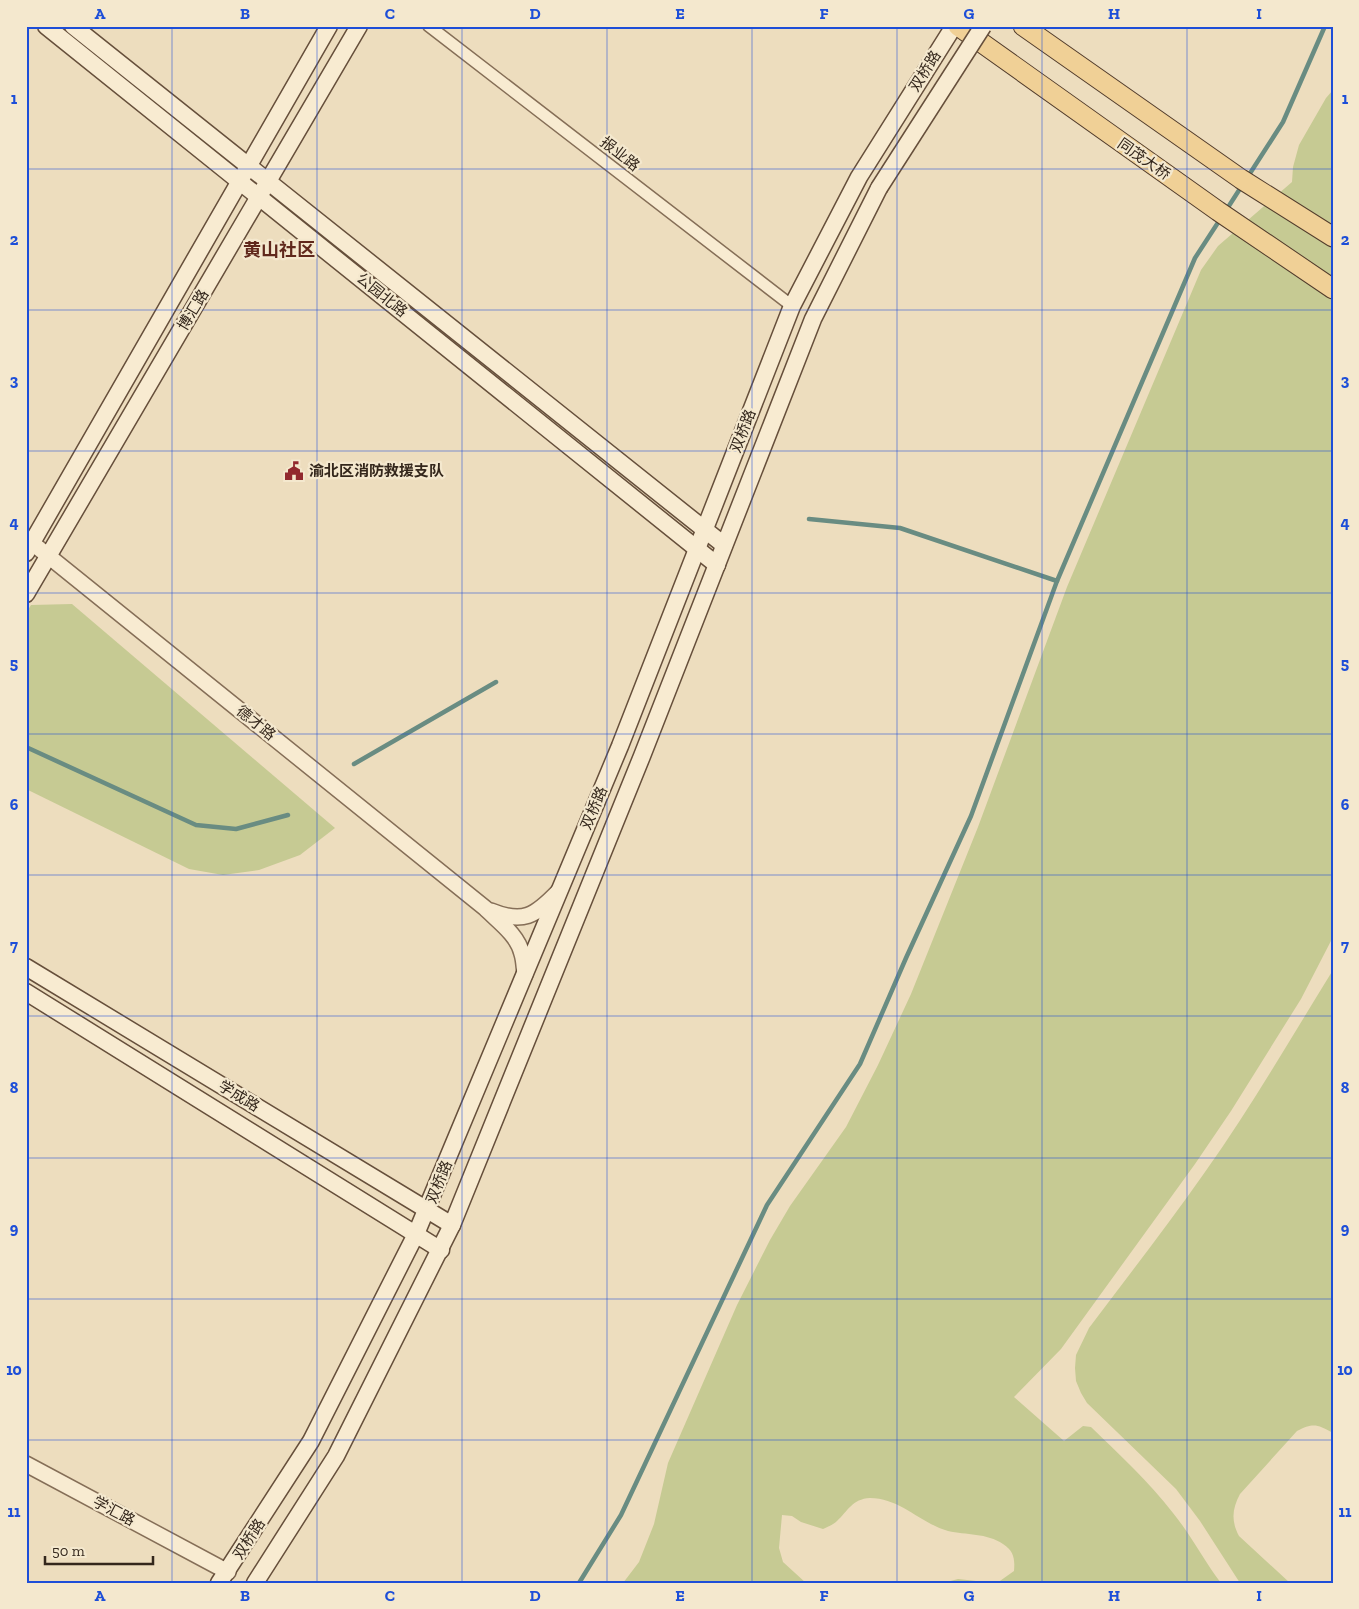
<svg xmlns="http://www.w3.org/2000/svg" width="1359" height="1609" font-family="'Zilla Slab','Noto Sans SC',serif">
  <rect width="100%" height="100%" fill="#edddbe"/>
  <g fill="#c6ca93">
    <path d="M 1333,90 L 1333,937 L 1301,999 L 1231,1111 L 1195,1164 L 1061,1349 L 1014,1397 L 1064,1441 L 1083,1426 L 1091,1427 C 1119,1454 1149,1482 1173,1513 C 1191,1535 1204,1561 1221,1583 L 997,1583 L 1014,1571 C 1015,1559 1014,1551 1003,1544 C 987,1533 966,1535 948,1531 C 920,1523 900,1498 870,1498 C 852,1499 848,1511 837,1521 C 833,1525 827,1527 823,1529 L 801,1522 L 792,1516 L 782,1515 L 779,1548 L 783,1562 L 806,1583 L 623,1583 L 639,1562 L 654,1524 L 668,1463 L 737,1305 L 770,1240 L 790,1206 L 846,1127 L 878,1065 L 911,994 L 978,827 L 1067,587 L 1201,270 L 1218,246 L 1292,182 L 1293,167 L 1299,145 L 1326,98 Z"/>
    <path d="M 72,604 L 335,828 L 300,855 L 259,870 L 223,875 L 189,869 L 26,789 L 26,613 L 31,605 Z"/>
    <path d="M 1333,970 L 1333,1433 C 1317,1424 1313,1423 1297,1431 L 1240,1494 C 1232,1509 1231,1521 1239,1536 L 1290,1583 L 1240,1583 L 1200,1521 L 1176,1489 L 1087,1403 L 1081,1393 L 1076,1381 L 1075,1368 L 1076,1355 L 1089,1328 C 1128,1276 1168,1225 1205,1172 C 1251,1107 1291,1038 1333,970 Z"/>
    <path d="M 958,1579 L 994,1583 L 943,1583 Z"/>
  </g>
  <g fill="none" stroke-linecap="round" stroke-linejoin="round">
    <g stroke="#698c82" stroke-width="4.5">
      <path d="M 1247,178 L 1283,122 L 1325,26"/>
      <path d="M 1225,212 L 1243,184"/>
      <path d="M 809,519 L 900,528 L 1057,581"/>
      <path d="M 26,747 L 196,825 L 236,829 L 288,815"/>
      <path d="M 354,764 L 496,682"/>
      <path d="M 579,1583 L 621,1515 L 767,1205 L 860,1064 L 906,958 L 971,816 L 1057,581 L 1195,258 L 1221,218"/>
    </g>
    <g stroke="#856e57" stroke-width="14">
      <path id="minor" d="M 429,26 L 792,306"/>
    </g>
    <g stroke="#856e57" stroke-width="18">
      <g id="tertiary">
        <path d="M 26,538 L 485,908 C 498,921 518,935 522,954 C 524,960 524,967 525,974"/>
        <path d="M 491,911 C 523,924 535,916 558,892"/>
        <path d="M 26,1464 L 228,1572"/>
      </g>
    </g>
    <g stroke="#664f3b" stroke-width="19">
      <g id="secondary">
        <path d="M 46,26 L 717,565"/>
        <path d="M 73,26 L 724,545"/>
        <path d="M 26,553 L 329,26"/>
        <path d="M 26,594 L 359,26"/>
        <path d="M 26,967 L 452,1225"/>
        <path d="M 26,992 L 441,1250"/>
        <path d="M 219,1583 L 311,1441 L 416,1234 L 620,746 L 792,306 L 859,177 L 954,26"/>
        <path d="M 255,1583 L 336,1456 L 452,1225 L 642,756 L 813,319 L 879,188"/>
      </g>
    </g>
    <g stroke="#523c2c" stroke-width="21">
      <g id="primary">
        <path d="M 958,26 L 1218,211 L 1333,289"/>
        <path d="M 1023,26 L 1241,179 L 1333,237"/>
      </g>
    </g>
    <use href="#minor" stroke="#f8ebd1" stroke-width="11"/>
    <use href="#tertiary" stroke="#f8ebd1" stroke-width="15"/>
    <use href="#secondary" stroke="#f8ebd1" stroke-width="16"/>
    <use href="#primary" stroke="#f0d096" stroke-width="19"/>
    <g stroke="#664f3b" stroke-width="19" stroke-linecap="butt">
      <path id="secondary-bridge" d="M 879,188 L 983,26"/>
    </g>
    <use href="#secondary-bridge" stroke="#f8ebd1" stroke-width="16"/>
  </g>
  <path fill="none" stroke="#1d4ed8" stroke-width="1" stroke-opacity="0.55" d="M 172,26 L 172,1583M 317,26 L 317,1583M 462,26 L 462,1583M 607,26 L 607,1583M 752,26 L 752,1583M 897,26 L 897,1583M 1042,26 L 1042,1583M 1187,26 L 1187,1583M 26,169 L 1333,169M 26,310 L 1333,310M 26,451 L 1333,451M 26,593 L 1333,593M 26,734 L 1333,734M 26,875 L 1333,875M 26,1016 L 1333,1016M 26,1158 L 1333,1158M 26,1299 L 1333,1299M 26,1440 L 1333,1440"/>
  <defs>
    <g id="civic-bare" transform="scale(1.5)"><path d="M-.6-6.5H3V-4.5H.6V-3L4-1V1h2V6H-6V1h2V-1L-.6-3ZM-1.2 2.5V6h2.4V2.5Z" fill="#92292e" stroke="#f4e8ce" stroke-width="2.5" paint-order="stroke"/></g>
  </defs>
  <g fill-rule="evenodd">
    <use href="#civic-bare" x="294" y="471"/>
  </g>
  <g text-anchor="middle" dominant-baseline="central" stroke-width="4.5" stroke-linejoin="round" paint-order="stroke">
    <g font-size="15" fill="#34271c" stroke="#f4e8ce">
      <text transform="translate(925 71) rotate(-58)">双桥路</text>
      <text transform="translate(620 154) rotate(38)">报业路</text>
      <text transform="translate(1144 159) rotate(35)">同茂大桥</text>
      <text transform="translate(382 295) rotate(39)">公园北路</text>
      <text transform="translate(193 310) rotate(-59)">博汇路</text>
      <text transform="translate(743 431) rotate(-69)">双桥路</text>
      <text transform="translate(256 723) rotate(39)">德才路</text>
      <text transform="translate(594 808) rotate(-67)">双桥路</text>
      <text transform="translate(239 1096) rotate(31)">学成路</text>
      <text transform="translate(439 1182) rotate(-68)">双桥路</text>
      <text transform="translate(114 1511) rotate(28)">学汇路</text>
      <text transform="translate(249 1539) rotate(-57)">双桥路</text>
    </g>
    <g font-size="15" font-weight="bold" fill="#34271c" stroke="#f4e8ce" text-anchor="start">
      <text x="309" y="471">渝北区消防救援支队</text>
    </g>
    <g font-size="18" font-weight="bold" fill="#60281c" stroke="#f4e8ce">
      <text x="279" y="250">黄山社区</text>
    </g>
  </g>
  <rect width="1359" height="1609" fill="none" stroke="#f4e8ce" stroke-width="55"/>
  <path d="M45 1556v8h108v-8" fill="none" stroke="#34271c" stroke-width="2.5"/>
  <text x="52" y="1556" font-size="15" fill="#34271c" stroke="#f4e8ce" stroke-width="4" paint-order="stroke">50 m</text>
  <rect x="28" y="28" width="1304" height="1554" fill="none" stroke="#1d4ed8" stroke-width="2"/>
  <g font-size="16" text-anchor="middle" font-weight="bold" fill="#1d4ed8">
    <text x="100" y="19">A</text>
    <text x="245" y="19">B</text>
    <text x="390" y="19">C</text>
    <text x="535" y="19">D</text>
    <text x="680" y="19">E</text>
    <text x="824" y="19">F</text>
    <text x="969" y="19">G</text>
    <text x="1114" y="19">H</text>
    <text x="1259" y="19">I</text>
    <text x="14" y="104">1</text>
    <text x="1345" y="104">1</text>
    <text x="14" y="245">2</text>
    <text x="1345" y="245">2</text>
    <text x="14" y="386">3</text>
    <text x="1345" y="386">3</text>
    <text x="14" y="528">4</text>
    <text x="1345" y="528">4</text>
    <text x="14" y="669">5</text>
    <text x="1345" y="669">5</text>
    <text x="14" y="810">6</text>
    <text x="1345" y="810">6</text>
    <text x="14" y="951">7</text>
    <text x="1345" y="951">7</text>
    <text x="14" y="1093">8</text>
    <text x="1345" y="1093">8</text>
    <text x="14" y="1234">9</text>
    <text x="1345" y="1234">9</text>
    <text x="14" y="1375">10</text>
    <text x="1345" y="1375">10</text>
    <text x="14" y="1517">11</text>
    <text x="1345" y="1517">11</text>
    <text x="100" y="1601">A</text>
    <text x="245" y="1601">B</text>
    <text x="390" y="1601">C</text>
    <text x="535" y="1601">D</text>
    <text x="680" y="1601">E</text>
    <text x="824" y="1601">F</text>
    <text x="969" y="1601">G</text>
    <text x="1114" y="1601">H</text>
    <text x="1259" y="1601">I</text>
  </g>
</svg>
